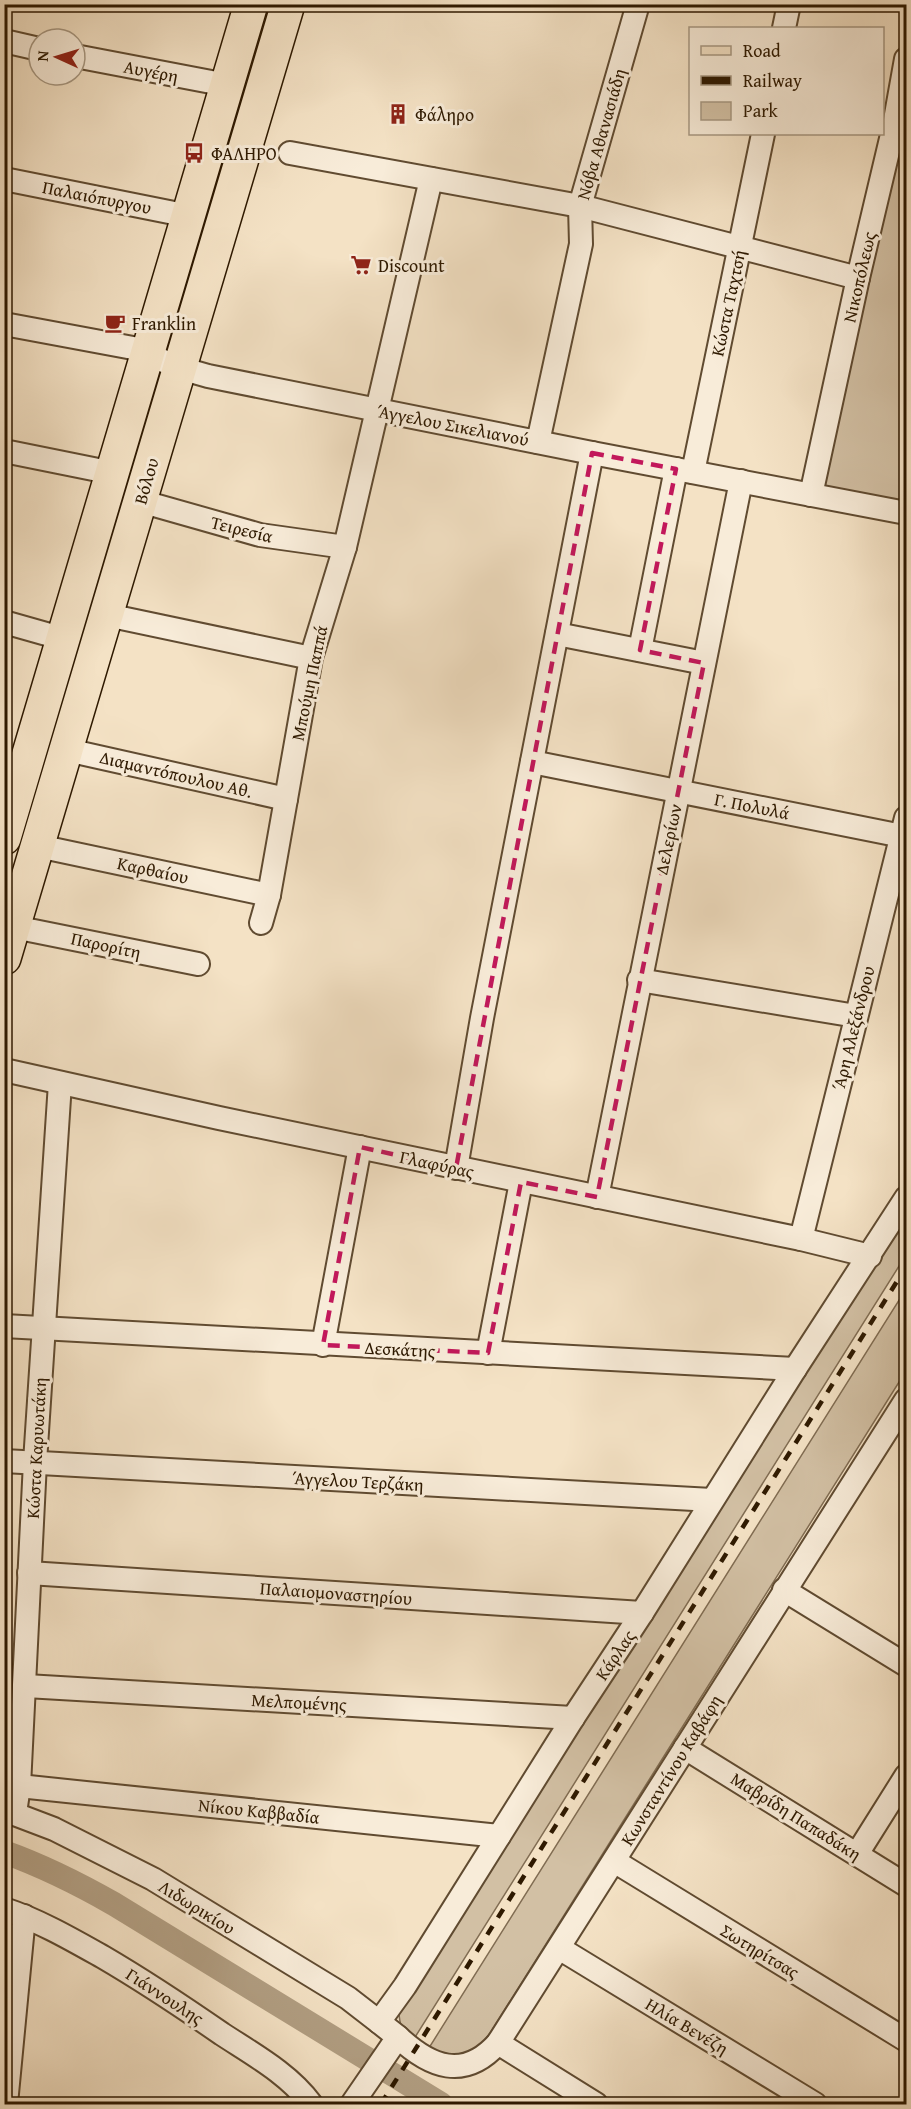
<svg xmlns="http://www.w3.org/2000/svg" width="911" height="2109" font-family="'Gentium Book Plus',serif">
  <rect width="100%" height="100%" fill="#f4e2c5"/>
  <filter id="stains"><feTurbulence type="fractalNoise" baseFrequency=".00333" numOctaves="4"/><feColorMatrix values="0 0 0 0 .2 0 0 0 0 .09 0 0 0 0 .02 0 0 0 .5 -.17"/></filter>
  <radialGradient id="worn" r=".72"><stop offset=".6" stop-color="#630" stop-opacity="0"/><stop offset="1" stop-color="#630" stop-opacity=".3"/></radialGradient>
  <g fill="#d2c0a4" stroke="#806c52" stroke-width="1.5">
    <path d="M 900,144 L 906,146 L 906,502 L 823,487 Z"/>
    <path d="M 906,1207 L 906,1255 L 412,2042 C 403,2032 399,2025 399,2011 Z"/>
    <path d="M 906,1289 L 906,1371 L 490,2033 C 481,2046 467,2058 451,2057 C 443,2057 434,2053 427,2051 Z"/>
  </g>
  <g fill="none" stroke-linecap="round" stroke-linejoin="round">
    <path stroke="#b19e82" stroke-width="24" d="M 4,1852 C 43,1866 79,1884 114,1904 L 441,2104"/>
    <g stroke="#604b31" stroke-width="26">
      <g id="street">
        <path d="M 784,28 L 789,4"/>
        <path d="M 4,41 L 39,49"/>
        <path d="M 75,56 L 227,85"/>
        <path d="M 290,153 L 580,206 L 858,278"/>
        <path d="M 4,179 L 189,216"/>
        <path d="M 4,324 L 133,348 L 180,368 L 208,376 L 592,453 L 906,513"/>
        <path d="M 538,442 L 581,244 L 580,206 L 638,4"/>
        <path d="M 4,451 L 113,473"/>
        <path d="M 693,472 L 763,134"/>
        <path d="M 811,495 L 858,278 L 894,126 L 906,59"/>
        <path d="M 140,501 L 260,535 L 345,547"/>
        <path d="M 107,615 L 311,658"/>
        <path d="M 4,622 L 64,639"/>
        <path d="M 557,634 L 704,663"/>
        <path d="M 640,650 L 676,469"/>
        <path d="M 67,750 L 286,799"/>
        <path d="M 532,762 L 902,836"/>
        <path d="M 38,846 L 269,895"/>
        <path d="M 261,923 L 269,895 L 311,658 L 345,547 L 431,179"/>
        <path d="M 14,927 L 198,964"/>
        <path d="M 639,980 L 856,1016"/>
        <path d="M 4,1070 L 219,1118 L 801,1239 L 870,1256"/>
        <path d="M 456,1168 L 482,1018 L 592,453"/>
        <path d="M 597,1197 L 741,481"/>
        <path d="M 801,1239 L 906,818"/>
        <path d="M 4,1326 L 795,1369"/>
        <path d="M 323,1345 L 360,1147"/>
        <path d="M 488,1353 L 521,1182"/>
        <path d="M 4,1461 L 712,1500"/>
        <path d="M 29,1573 L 642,1613"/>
        <path d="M 784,1590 L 906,1665"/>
        <path d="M 26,1686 L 573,1718"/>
        <path d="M 685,1748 L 906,1885"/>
        <path d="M 19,1786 L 499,1836"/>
        <path d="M 4,1810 L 54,1829 L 153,1879 L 348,1998 L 379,2022"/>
        <path d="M 15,1813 L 19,1786 L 35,1462 L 60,1083"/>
        <path d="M 857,1854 L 906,1776"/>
        <path d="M 614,1861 L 906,2040"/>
        <path d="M 4,1909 C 40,1921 71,1939 103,1957 C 144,1981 183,2007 222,2034 C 254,2055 289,2074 311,2104"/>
        <path d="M 559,1948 L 815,2104"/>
        <path d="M 398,2037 C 430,2067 464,2081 498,2043 L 906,1400"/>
        <path d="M 498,2043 L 596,2104"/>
        <path d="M 6,2104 L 24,1916"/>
        <path d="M 352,2104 L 398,2037 L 379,2022 L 405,1986 L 573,1718 L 642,1613 L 795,1369 L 906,1198"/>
      </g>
    </g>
    <g stroke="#2e1900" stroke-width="36">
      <g id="primary">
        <path d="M 4,838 L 251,4"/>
        <path d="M 4,958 L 288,4"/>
      </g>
    </g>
    <use href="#street" stroke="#f8ecd9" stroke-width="22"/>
    <use href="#primary" stroke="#f4e2c5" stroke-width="33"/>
    <path stroke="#2e1900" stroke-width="4.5" stroke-dasharray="10 10" stroke-linecap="butt" d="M 381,2104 L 906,1267"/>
  </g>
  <path fill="none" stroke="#c2185b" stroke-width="4.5" stroke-dasharray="12 8" stroke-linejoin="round" d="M 592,453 L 676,469 L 640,650 L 704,663 L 597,1197 L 521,1182 L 488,1353 L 323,1345 L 360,1147 L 456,1168 Z"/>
  <defs>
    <g id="building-bare" transform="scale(1.62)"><path d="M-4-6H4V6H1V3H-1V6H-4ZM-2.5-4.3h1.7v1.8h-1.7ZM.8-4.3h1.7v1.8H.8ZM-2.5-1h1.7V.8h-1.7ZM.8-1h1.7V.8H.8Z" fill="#8f2418" stroke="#f8ecd9" stroke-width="2.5" paint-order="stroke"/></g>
    <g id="bus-bare" transform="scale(1.62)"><path d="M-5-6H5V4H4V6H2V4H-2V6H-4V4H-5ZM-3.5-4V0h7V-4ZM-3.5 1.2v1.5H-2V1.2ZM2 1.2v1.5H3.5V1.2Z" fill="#8f2418" stroke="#f8ecd9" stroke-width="2.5" paint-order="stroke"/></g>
    <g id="supermarket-bare" transform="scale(1.62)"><path d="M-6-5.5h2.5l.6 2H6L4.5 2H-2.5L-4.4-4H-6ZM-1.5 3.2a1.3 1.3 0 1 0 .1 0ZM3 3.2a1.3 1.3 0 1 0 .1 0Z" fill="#8f2418" stroke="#f8ecd9" stroke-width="2.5" paint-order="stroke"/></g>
    <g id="cafe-bare" transform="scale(1.62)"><path d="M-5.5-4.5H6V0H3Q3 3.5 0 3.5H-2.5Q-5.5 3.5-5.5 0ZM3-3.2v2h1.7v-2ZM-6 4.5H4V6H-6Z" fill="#8f2418" stroke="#f8ecd9" stroke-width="2.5" paint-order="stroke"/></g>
  </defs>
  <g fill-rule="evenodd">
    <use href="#building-bare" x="398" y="114"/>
    <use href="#bus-bare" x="194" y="153"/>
    <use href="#supermarket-bare" x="361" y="265"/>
    <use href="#cafe-bare" x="115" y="323"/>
  </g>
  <g text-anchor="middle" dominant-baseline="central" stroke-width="6" stroke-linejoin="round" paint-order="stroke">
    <g font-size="18" fill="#2e1900" stroke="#f8ecd9">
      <text transform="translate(151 71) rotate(11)">Αυγέρη</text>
      <text transform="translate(601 134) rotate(-74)">Νόβα Αθανασιάδη</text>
      <text transform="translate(97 197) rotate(11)">Παλαιόπυργου</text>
      <text transform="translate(859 277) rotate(-77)">Νικοπόλεως</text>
      <text transform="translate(728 303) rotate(-78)">Κώστα Ταχτσή</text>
      <text transform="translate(453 425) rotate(11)">Άγγελου Σικελιανού</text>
      <text transform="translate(146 481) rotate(-74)">Βόλου</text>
      <text transform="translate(242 529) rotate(14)">Τειρεσία</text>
      <text transform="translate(309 683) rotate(-78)">Μπούμη Παππά</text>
      <text transform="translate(176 774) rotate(13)">Διαμαντόπουλου Αθ.</text>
      <text transform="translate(752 806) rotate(11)">Γ. Πολυλά</text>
      <text transform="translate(668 839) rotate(-78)">Δελερίων</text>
      <text transform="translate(153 870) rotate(12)">Καρθαίου</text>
      <text transform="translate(106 945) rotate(12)">Παρορίτη</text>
      <text transform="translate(853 1028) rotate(-76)">Άρη Αλεξάνδρου</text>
      <text transform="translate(437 1164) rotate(12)">Γλαφύρας</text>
      <text transform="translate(400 1349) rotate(3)">Δεσκάτης</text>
      <text transform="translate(36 1448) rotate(-87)">Κώστα Καρυωτάκη</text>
      <text transform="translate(358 1481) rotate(3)">Άγγελου Τερζάκη</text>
      <text transform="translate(336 1593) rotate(4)">Παλαιομοναστηρίου</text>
      <text transform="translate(615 1655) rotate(-56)">Κάρλας</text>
      <text transform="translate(299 1702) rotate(3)">Μελπομένης</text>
      <text transform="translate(671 1770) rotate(-58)">Κωνσταντίνου Καβάφη</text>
      <text transform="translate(259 1811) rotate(6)">Νίκου Καββαδία</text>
      <text transform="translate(796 1816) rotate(32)">Μαβρίδη Παπαδάκη</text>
      <text transform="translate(197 1907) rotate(32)">Λιδωρικίου</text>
      <text transform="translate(760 1951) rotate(31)">Σωτηρίτσας</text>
      <text transform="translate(165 1996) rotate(33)">Γιάννουλης</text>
      <text transform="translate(687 2026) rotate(31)">Ηλία Βενέζη</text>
    </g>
    <g font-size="18" fill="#2e1900" stroke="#f8ecd9" text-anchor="start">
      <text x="415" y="114">Φάληρο</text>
      <text x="211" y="153">ΦΑΛΗΡΟ</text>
      <text x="378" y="265">Discount</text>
      <text x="132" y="323">Franklin</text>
    </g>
  </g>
  <rect width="911" height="2109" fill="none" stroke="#f4e2c5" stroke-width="24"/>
  <rect x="6" y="6" width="899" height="2097" fill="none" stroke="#2e1900" stroke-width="3"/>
  <rect x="12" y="12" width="887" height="2085" fill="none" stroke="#2e1900" stroke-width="1.5"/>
  <rect x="689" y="27" width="195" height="108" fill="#f8ecd9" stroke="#a79882" stroke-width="1.5"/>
  <rect x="701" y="46" width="30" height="9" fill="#f4e2c5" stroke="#a79882" stroke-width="1.5"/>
  <text x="743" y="57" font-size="18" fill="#2e1900">Road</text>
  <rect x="701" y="76" width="30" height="9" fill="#2e1900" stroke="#a79882" stroke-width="1.5"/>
  <text x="743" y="87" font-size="18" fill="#2e1900">Railway</text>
  <rect x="701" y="102" width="30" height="18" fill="#d2c0a4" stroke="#a79882" stroke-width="1.5"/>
  <text x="743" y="117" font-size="18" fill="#2e1900">Park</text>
  <g transform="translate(57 57) rotate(274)"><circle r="28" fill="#f8ecd9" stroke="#a79882" stroke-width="1.5"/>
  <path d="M0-4.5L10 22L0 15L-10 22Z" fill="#8f2418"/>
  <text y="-9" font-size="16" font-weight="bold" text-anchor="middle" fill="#2e1900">N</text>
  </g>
  <rect width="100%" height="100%" filter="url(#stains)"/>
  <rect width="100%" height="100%" fill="url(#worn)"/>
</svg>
